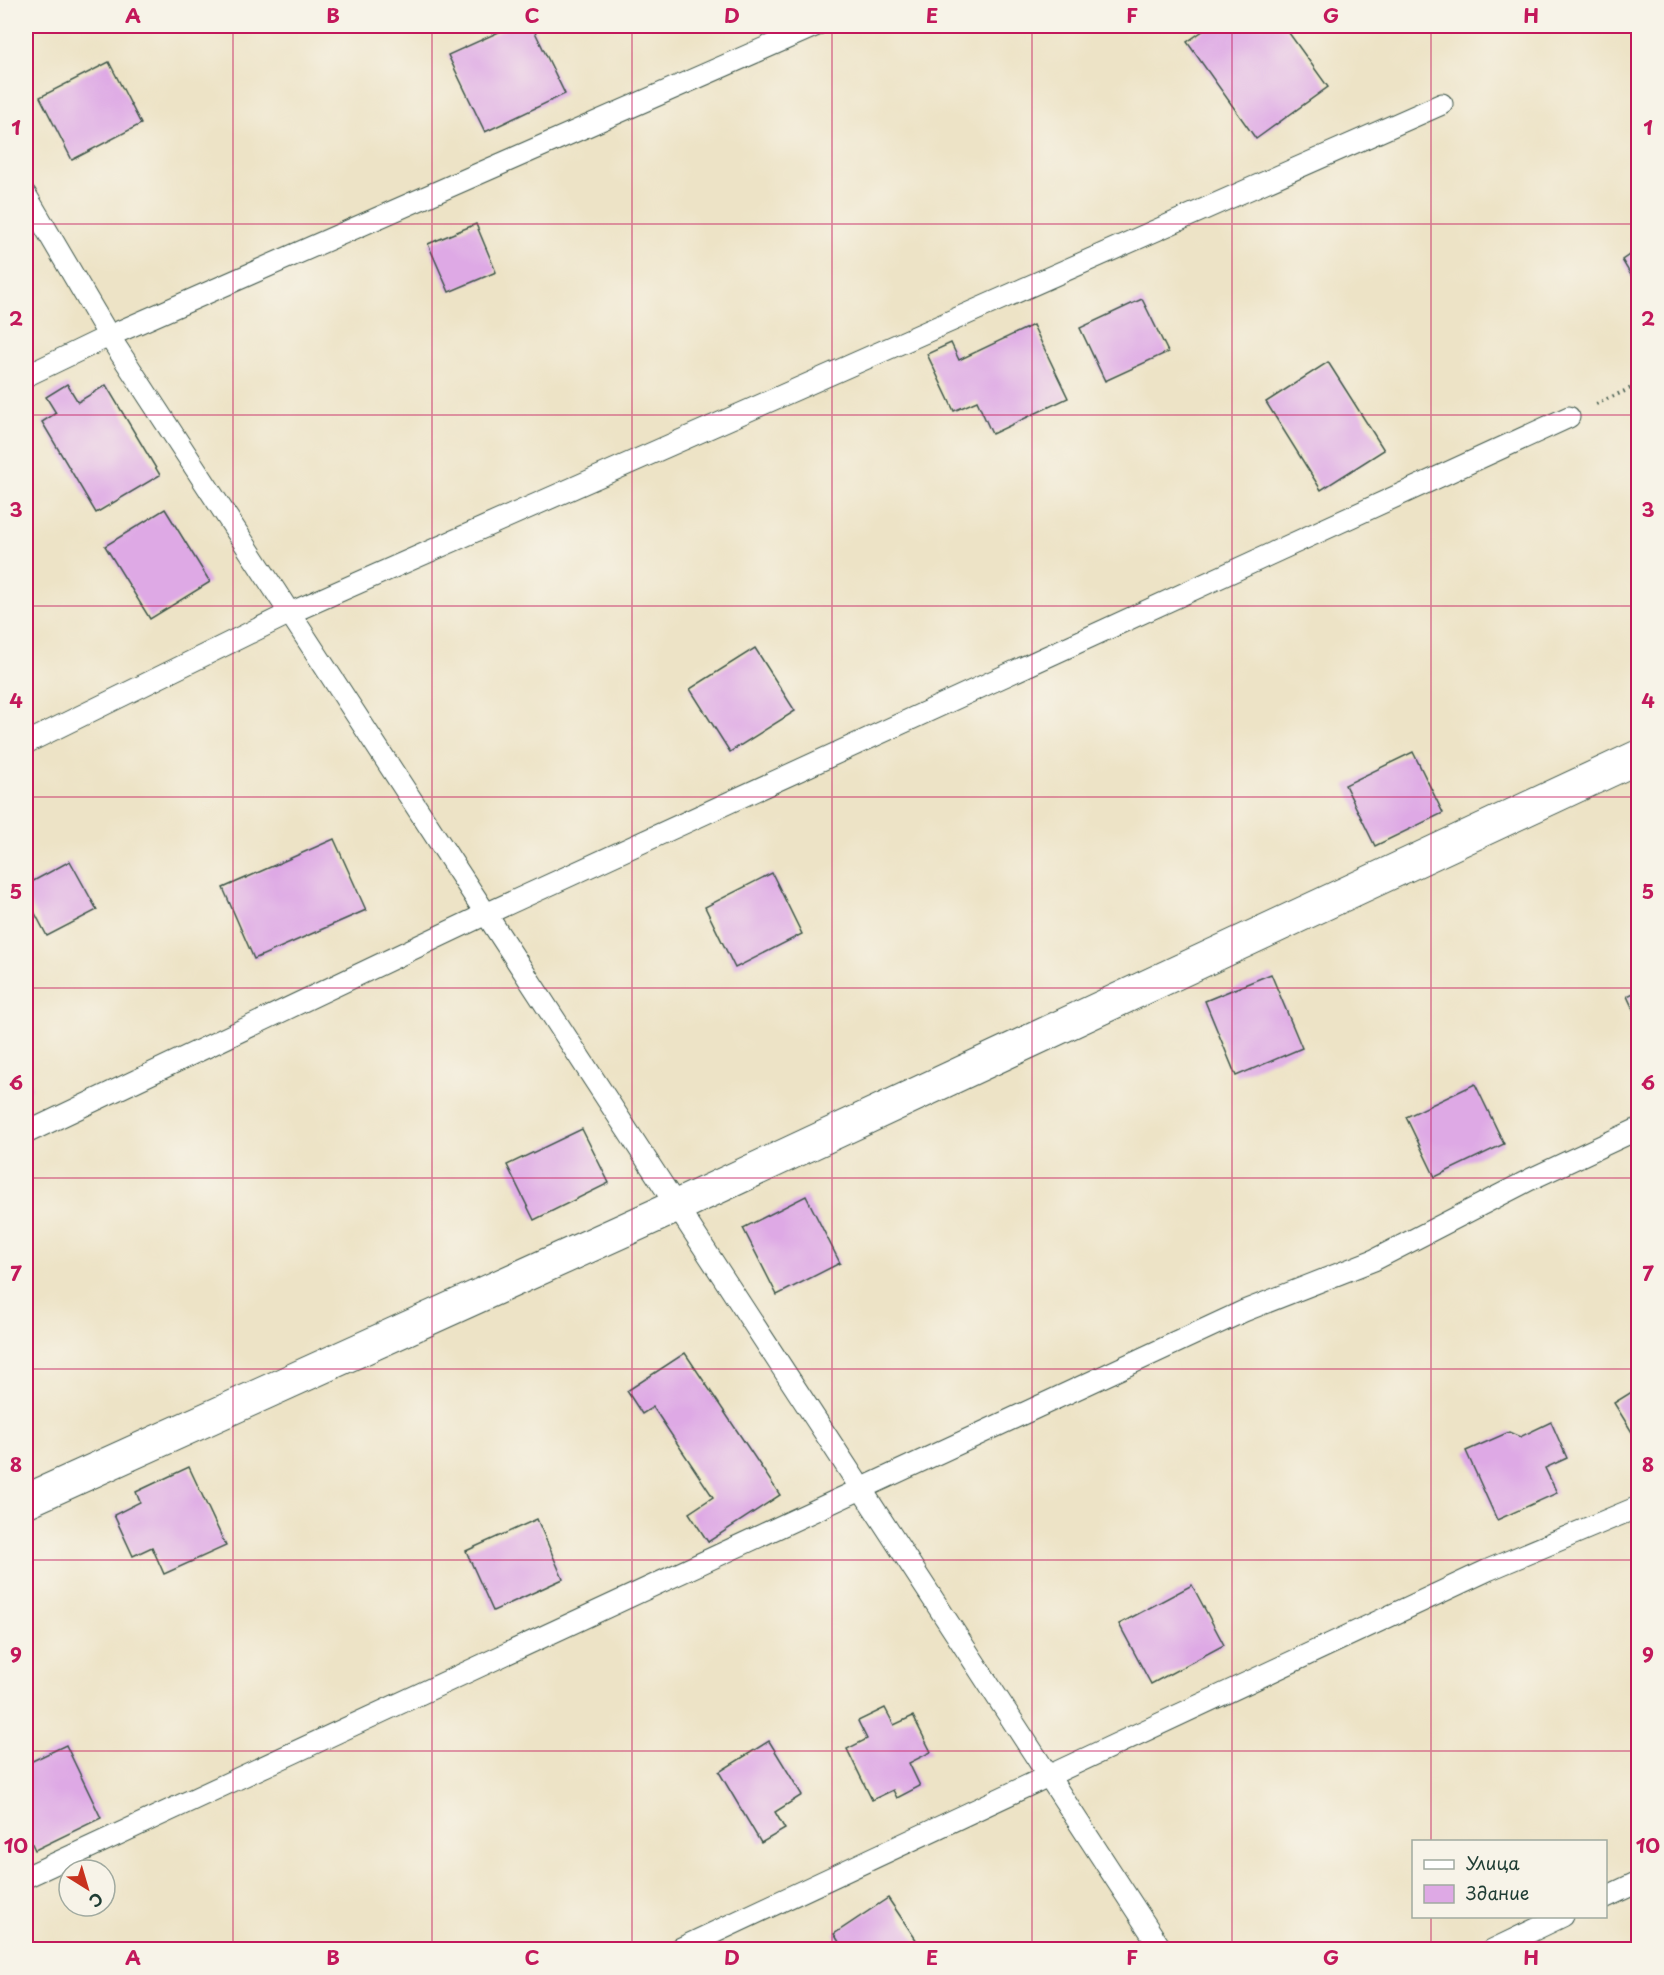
<svg xmlns="http://www.w3.org/2000/svg" width="1664" height="1975" font-family="'Playpen Sans',sans-serif">
  <rect width="100%" height="100%" fill="#f7f3e8"/>
  <filter id="ink" filterUnits="userSpaceOnUse"><feTurbulence type="fractalNoise" baseFrequency=".0167" numOctaves="2"/><feDisplacementMap in="SourceGraphic" scale="12" xChannelSelector="R" yChannelSelector="G"/><feConvolveMatrix kernelMatrix="1 2 1 2 8 2 1 2 1" color-interpolation-filters="sRGB"/></filter>
  <filter id="wash" filterUnits="userSpaceOnUse"><feTurbulence type="fractalNoise" baseFrequency=".008" numOctaves="4" result="noise"/><feDisplacementMap in="SourceGraphic" scale="24" xChannelSelector="R" yChannelSelector="G"/><feGaussianBlur stdDeviation="1.35" result="paint"/><feColorMatrix in="noise" values="0 0 0 0 0 0 0 0 0 0 0 0 0 0 0 0 0 1.4 0 .05"/><feComposite in="paint" operator="in"/></filter>
  <g filter="url(#wash)">
    <rect width="100%" height="100%" fill="#ede3c6"/>
    <g id="blocks">
      <g fill="#dea9e5">
        <path d="M 512,26 L 532,26 L 565,94 L 485,132 L 448,55 Z"/>
        <path d="M 1210,26 L 1284,26 L 1328,87 L 1256,139 L 1187,42 Z"/>
        <path d="M 109,62 L 141,124 L 72,160 L 40,97 Z"/>
        <path d="M 476,224 L 496,272 L 449,292 L 428,244 Z"/>
        <path d="M 1638,249 L 1638,287 L 1622,260 Z"/>
        <path d="M 1142,299 L 1168,352 L 1105,381 L 1080,328 Z"/>
        <path d="M 1033,325 L 1068,398 L 992,434 L 977,401 L 954,411 L 927,354 L 951,343 L 959,360 Z"/>
        <path d="M 1328,362 L 1384,450 L 1321,490 L 1266,402 Z"/>
        <path d="M 67,384 L 78,402 L 106,385 L 160,475 L 96,513 L 42,422 L 56,413 L 46,397 Z"/>
        <path d="M 165,509 L 210,582 L 150,619 L 105,546 Z"/>
        <path d="M 755,648 L 795,711 L 730,752 L 690,689 Z"/>
        <path d="M 1413,752 L 1443,813 L 1375,846 L 1345,785 Z"/>
        <path d="M 334,839 L 366,910 L 254,959 L 223,888 Z"/>
        <path d="M 70,861 L 97,910 L 47,936 L 26,896 L 26,885 Z"/>
        <path d="M 772,873 L 802,934 L 735,968 L 705,907 Z"/>
        <path d="M 1271,974 L 1302,1048 L 1236,1076 L 1205,1001 Z"/>
        <path d="M 1638,991 L 1638,1020 L 1627,996 Z"/>
        <path d="M 26,1077 L 32,1088 L 26,1091 Z"/>
        <path d="M 1475,1084 L 1504,1144 L 1435,1177 L 1406,1117 Z"/>
        <path d="M 582,1129 L 609,1183 L 534,1220 L 507,1165 Z"/>
        <path d="M 806,1196 L 840,1263 L 777,1295 L 743,1228 Z"/>
        <path d="M 685,1353 L 780,1495 L 708,1542 L 689,1513 L 713,1497 L 653,1407 L 642,1414 L 627,1391 Z"/>
        <path d="M 1638,1388 L 1638,1442 L 1614,1403 Z"/>
        <path d="M 1551,1422 L 1567,1458 L 1545,1468 L 1557,1493 L 1497,1520 L 1466,1451 L 1509,1432 L 1520,1437 Z"/>
        <path d="M 189,1467 L 226,1546 L 164,1574 L 152,1547 L 133,1556 L 114,1515 L 140,1502 L 136,1492 Z"/>
        <path d="M 537,1519 L 563,1579 L 493,1611 L 466,1551 Z"/>
        <path d="M 1192,1585 L 1224,1645 L 1151,1684 L 1119,1624 Z"/>
        <path d="M 885,1708 L 894,1725 L 913,1716 L 931,1752 L 909,1763 L 920,1786 L 897,1798 L 893,1790 L 872,1800 L 847,1749 L 867,1739 L 858,1721 Z"/>
        <path d="M 769,1741 L 802,1795 L 775,1812 L 785,1829 L 761,1843 L 719,1772 Z"/>
        <path d="M 66,1745 L 101,1818 L 35,1850 L 26,1831 L 26,1764 Z"/>
        <path d="M 888,1898 L 923,1950 L 844,1950 L 834,1934 Z"/>
        <path d="M 26,1935 L 33,1950 L 26,1950 Z"/>
      </g>
    </g>
  </g>
  <g filter="url(#ink)">
    <use href="#blocks" fill-opacity="0" stroke="#3e564a" stroke-width="1.5"/>
    <g fill="none" stroke-linecap="round" stroke-linejoin="round">
      <g stroke="#3e564a" stroke-width="23">
        <g id="lane">
          <path d="M 26,195 L 109,336 L 1162,1950"/>
          <path d="M 26,376 L 109,336 L 815,26"/>
          <path d="M 26,743 L 290,613 L 1442,104"/>
          <path d="M 26,1133 L 486,914 L 1569,417"/>
          <path d="M 26,1877 L 1244,1311 L 1374,1260 L 1531,1179 L 1638,1129"/>
          <path d="M 1606,1897 L 1638,1882"/>
          <path d="M 677,1950 L 1488,1570 L 1638,1507"/>
          <path d="M 1492,1950 L 1563,1916"/>
        </g>
      </g>
      <g stroke="#3e564a" stroke-width="35">
        <path id="street" d="M 26,1501 L 677,1206 L 1638,757"/>
      </g>
      <path stroke="#3e564a" stroke-width="4" stroke-dasharray="1.5 4.5" stroke-linecap="butt" d="M 1596,404 L 1638,385"/>
      <use href="#lane" stroke="#fff" stroke-width="21"/>
      <use href="#street" stroke="#fff" stroke-width="33"/>
    </g>
  </g>
  <path fill="none" stroke="#c2185b" stroke-width="1.5" stroke-opacity="0.55" d="M 233,26 L 233,1950M 432,26 L 432,1950M 632,26 L 632,1950M 832,26 L 832,1950M 1032,26 L 1032,1950M 1232,26 L 1232,1950M 1431,26 L 1431,1842M 26,224 L 1638,224M 26,415 L 1638,415M 26,606 L 1638,606M 26,797 L 1638,797M 26,988 L 1638,988M 26,1178 L 1638,1178M 26,1369 L 1638,1369M 26,1560 L 1638,1560M 26,1751 L 1638,1751M 1431,1916 L 1431,1950"/>
  <rect width="1664" height="1975" fill="none" stroke="#f7f3e8" stroke-width="66"/>
  <rect x="1412" y="1840" width="195" height="78" fill="#f7f3e8" stroke="#a1aaa0" stroke-width="1.5"/>
  <rect x="1424" y="1860" width="30" height="9" fill="#ffffff" stroke="#a1aaa0" stroke-width="1.5"/>
  <text x="1466" y="1870" font-size="18" fill="#1f3d34">Улица</text>
  <rect x="1424" y="1885" width="30" height="18" fill="#dea9e5" stroke="#a1aaa0" stroke-width="1.5"/>
  <text x="1466" y="1900" font-size="18" fill="#1f3d34">Здание</text>
  <g transform="translate(87 1888) rotate(143)"><circle r="28" fill="#f7f3e8" stroke="#a1aaa0" stroke-width="1.5"/>
  <path d="M0-4.5L10 22L0 15L-10 22Z" fill="#c8321e"/>
  <text y="-9" font-size="16" font-weight="bold" text-anchor="middle" fill="#1f3d34">С</text>
  </g>
  <rect x="33" y="33" width="1598" height="1909" fill="none" stroke="#c2185b" stroke-width="2"/>
  <g font-size="20" text-anchor="middle" font-weight="bold" fill="#c2185b">
    <text x="133" y="23">A</text>
    <text x="333" y="23">B</text>
    <text x="532" y="23">C</text>
    <text x="732" y="23">D</text>
    <text x="932" y="23">E</text>
    <text x="1132" y="23">F</text>
    <text x="1331" y="23">G</text>
    <text x="1531" y="23">H</text>
    <text x="16" y="135">1</text>
    <text x="1648" y="135">1</text>
    <text x="16" y="326">2</text>
    <text x="1648" y="326">2</text>
    <text x="16" y="517">3</text>
    <text x="1648" y="517">3</text>
    <text x="16" y="708">4</text>
    <text x="1648" y="708">4</text>
    <text x="16" y="899">5</text>
    <text x="1648" y="899">5</text>
    <text x="16" y="1090">6</text>
    <text x="1648" y="1090">6</text>
    <text x="16" y="1281">7</text>
    <text x="1648" y="1281">7</text>
    <text x="16" y="1472">8</text>
    <text x="1648" y="1472">8</text>
    <text x="16" y="1662">9</text>
    <text x="1648" y="1662">9</text>
    <text x="16" y="1853">10</text>
    <text x="1648" y="1853">10</text>
    <text x="133" y="1965">A</text>
    <text x="333" y="1965">B</text>
    <text x="532" y="1965">C</text>
    <text x="732" y="1965">D</text>
    <text x="932" y="1965">E</text>
    <text x="1132" y="1965">F</text>
    <text x="1331" y="1965">G</text>
    <text x="1531" y="1965">H</text>
  </g>
</svg>
